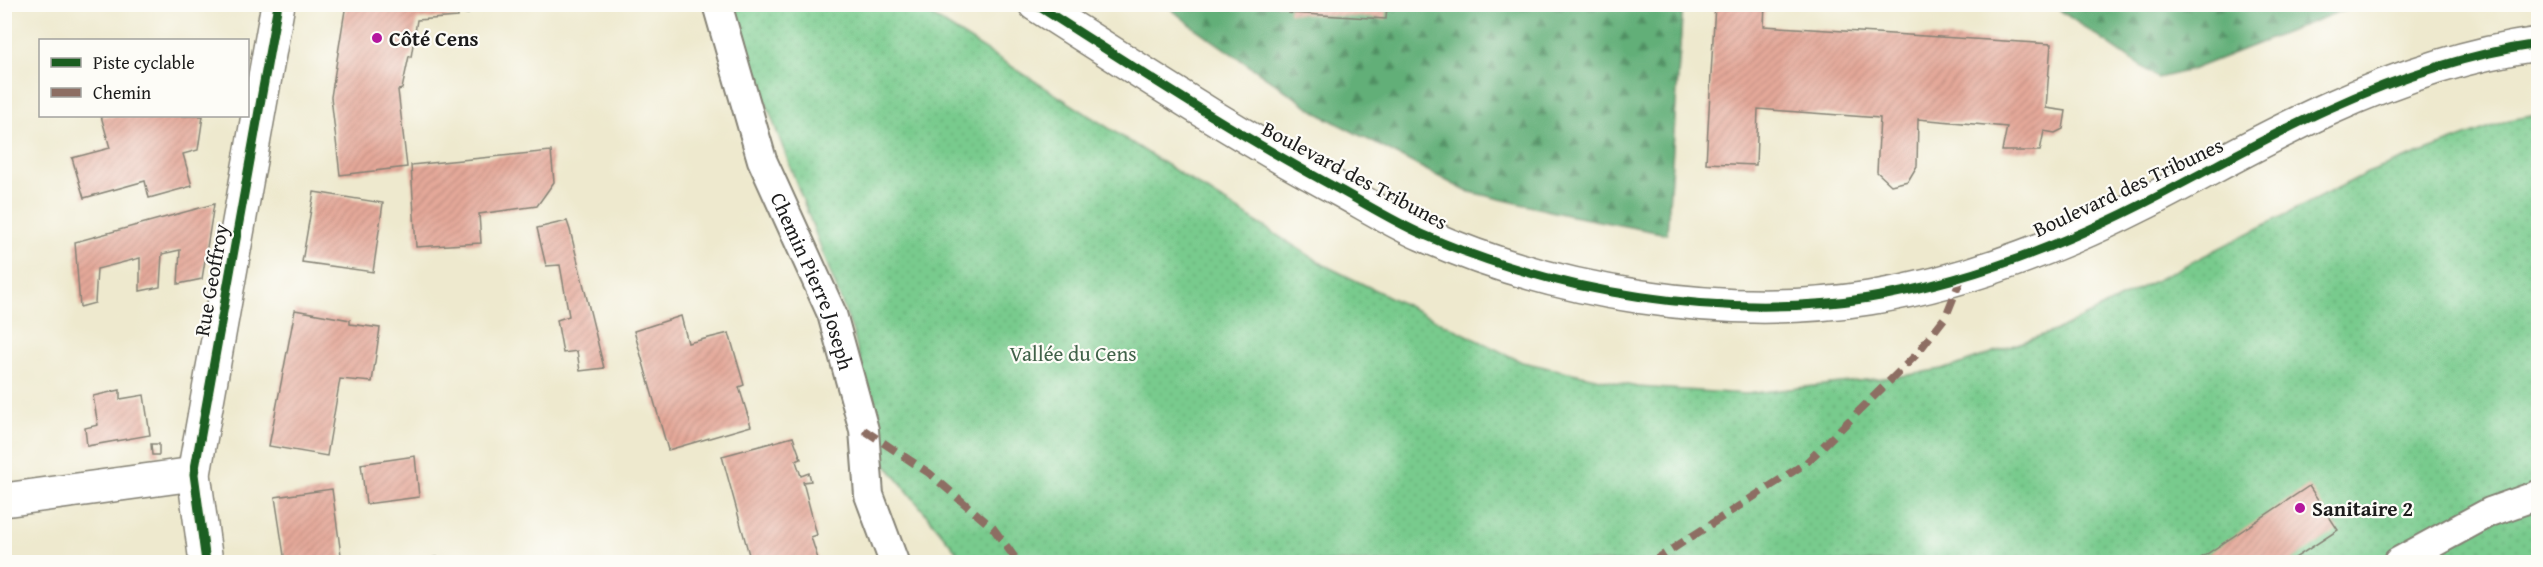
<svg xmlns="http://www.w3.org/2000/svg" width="2543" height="567" font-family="'Gentium Book Plus',serif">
  <defs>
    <pattern id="grass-dots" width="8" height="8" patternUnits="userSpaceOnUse" patternTransform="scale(1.5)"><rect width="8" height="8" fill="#78cb8d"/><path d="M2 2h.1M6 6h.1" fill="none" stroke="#67ae79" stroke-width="1.8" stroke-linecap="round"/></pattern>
    <pattern id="forest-firs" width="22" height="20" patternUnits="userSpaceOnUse" patternTransform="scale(1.5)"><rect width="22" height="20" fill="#62af78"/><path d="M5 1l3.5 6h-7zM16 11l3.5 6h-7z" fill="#508e62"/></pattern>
    <pattern id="building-hatch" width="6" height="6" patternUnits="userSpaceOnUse" patternTransform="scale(1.5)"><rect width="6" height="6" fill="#e4a899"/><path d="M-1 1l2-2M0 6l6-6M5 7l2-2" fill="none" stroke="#c39083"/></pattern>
  </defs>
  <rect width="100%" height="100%" fill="#fdfcf7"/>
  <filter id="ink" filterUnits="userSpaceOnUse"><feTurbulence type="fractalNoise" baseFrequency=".0167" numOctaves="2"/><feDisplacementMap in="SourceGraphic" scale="12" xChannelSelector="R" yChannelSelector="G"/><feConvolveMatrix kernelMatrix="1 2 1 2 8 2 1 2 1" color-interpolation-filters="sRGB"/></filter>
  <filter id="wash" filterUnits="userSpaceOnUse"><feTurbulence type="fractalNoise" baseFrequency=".008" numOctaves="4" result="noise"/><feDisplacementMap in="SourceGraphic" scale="24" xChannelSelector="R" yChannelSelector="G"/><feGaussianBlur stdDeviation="1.35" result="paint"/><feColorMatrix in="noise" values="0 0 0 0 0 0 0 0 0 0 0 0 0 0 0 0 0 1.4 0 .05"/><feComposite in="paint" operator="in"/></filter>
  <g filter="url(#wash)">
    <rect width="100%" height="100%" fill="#eee9ce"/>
    <path fill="url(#grass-dots)" stroke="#4a7454" stroke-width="1.5" d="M 731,5 L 915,5 L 1324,265 L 1522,362 L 1637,387 L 1746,394 L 1909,375 L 1952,367 L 2060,329 L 2367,173 L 2509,120 L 2538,115 L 2538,562 L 965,562 L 882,460 L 854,335 L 743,42 Z"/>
    <g fill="url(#forest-firs)" stroke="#3f664a" stroke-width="1.5">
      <path d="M 1166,5 L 1683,5 L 1667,234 L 1567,215 L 1466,191 L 1321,115 L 1196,29 Z"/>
      <path d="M 2052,5 L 2356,5 L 2191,70 L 2158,78 Z"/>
    </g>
    <g id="blocks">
      <g fill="url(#building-hatch)">
        <path d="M 346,4 L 470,4 L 468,14 L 458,12 L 458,17 L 417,20 L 411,57 L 409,56 L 402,89 L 398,90 L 407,167 L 340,175 L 331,97 Z"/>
        <path d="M 1290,4 L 1387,4 L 1386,19 L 1289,13 Z"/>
        <path d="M 1715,4 L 1765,4 L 1764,26 L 2051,44 L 2046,108 L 2066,111 L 2063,129 L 2055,133 L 2044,131 L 2040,151 L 2002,151 L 2007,127 L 1918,119 L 1917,166 L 1908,181 L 1891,185 L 1877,172 L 1880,118 L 1758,109 L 1756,165 L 1706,163 Z"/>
        <path d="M 101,116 L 203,116 L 198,150 L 183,154 L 192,186 L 149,198 L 145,181 L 84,198 L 72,158 L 110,148 Z"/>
        <path d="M 551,151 L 554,182 L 537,206 L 479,214 L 481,243 L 416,247 L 411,165 Z"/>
        <path d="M 314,192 L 383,203 L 373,272 L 302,262 Z"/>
        <path d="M 214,204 L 202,279 L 178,284 L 180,250 L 162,254 L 160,287 L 140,291 L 140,258 L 97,269 L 95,303 L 80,307 L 75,242 Z"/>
        <path d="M 567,221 L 570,230 L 604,368 L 580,371 L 577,351 L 563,353 L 557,320 L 569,316 L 560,265 L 546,266 L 537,228 Z"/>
        <path d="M 295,310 L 350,320 L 350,324 L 380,328 L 372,382 L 340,379 L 327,456 L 269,446 Z"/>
        <path d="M 681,316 L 688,343 L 729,333 L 744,385 L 739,387 L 751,426 L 668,450 L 634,331 Z"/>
        <path d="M 120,390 L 120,399 L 144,395 L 150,435 L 87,446 L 85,428 L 98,425 L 93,396 Z"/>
        <path d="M 793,437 L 801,459 L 796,461 L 801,476 L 809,473 L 811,481 L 803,482 L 817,535 L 811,537 L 819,562 L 751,562 L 722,456 Z"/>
        <path d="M 151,444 L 159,444 L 159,455 L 152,455 Z"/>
        <path d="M 415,456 L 419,497 L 366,504 L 361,464 Z"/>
        <path d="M 2309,486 L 2338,530 L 2289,562 L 2195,562 Z"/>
        <path d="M 332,489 L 342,562 L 285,562 L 275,497 Z"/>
        <path d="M 437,557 L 438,562 L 408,562 L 408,561 Z"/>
      </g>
    </g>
  </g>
  <g filter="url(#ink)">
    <use href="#blocks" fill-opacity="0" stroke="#858275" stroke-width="1.5"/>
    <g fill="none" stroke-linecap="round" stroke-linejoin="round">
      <g stroke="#858275" stroke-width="32">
        <g id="service">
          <path id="s1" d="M 717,4 L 762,160 L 832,314 L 864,430 L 869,495 L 894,562"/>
          <path d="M 2398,562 L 2490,512 L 2538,495"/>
        </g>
      </g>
      <g stroke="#858275" stroke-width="36">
        <g id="minor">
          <path d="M 4,500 L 194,474"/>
          <path d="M 206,562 L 194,474 L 278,4"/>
        </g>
      </g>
      <g stroke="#858275" stroke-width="36">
        <path id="tertiary" d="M 1035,4 C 1137,69 1237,135 1342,191 C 1369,206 1395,222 1422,234 C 1554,293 1725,321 1869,298 C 1937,287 2009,264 2072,237 C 2160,200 2241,148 2328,109 C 2394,79 2467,54 2538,44"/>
      </g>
      <use href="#service" stroke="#fff" stroke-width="28"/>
      <use href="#minor" stroke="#fff" stroke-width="33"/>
      <use href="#tertiary" stroke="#fff" stroke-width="33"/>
      <g stroke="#8d6e63" stroke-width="8" stroke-dasharray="15 8" stroke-linecap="butt">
        <path d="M 864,430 L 929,473 L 993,528 L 1018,562"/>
        <path d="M 1652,562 L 1806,463 L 1915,356 L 1946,316 L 1963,274"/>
      </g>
      <g stroke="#fdfcf7" stroke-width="13">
        <g id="cycleway">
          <path d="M 1035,4 C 1137,69 1237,135 1342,191 C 1369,206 1395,222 1422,234 C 1554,293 1725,321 1869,298 C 1937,287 2009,264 2072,237 C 2160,200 2241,148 2328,109 C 2394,79 2467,54 2538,44"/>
          <path d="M 206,562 L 194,474 L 278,4"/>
        </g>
      </g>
      <use href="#cycleway" stroke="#1b5e20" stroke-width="9"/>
    </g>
  </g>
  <g fill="#b5179e" stroke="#fdfcf7" stroke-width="2">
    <circle cx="377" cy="38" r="6"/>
    <circle cx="2300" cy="508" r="6"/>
  </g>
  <g text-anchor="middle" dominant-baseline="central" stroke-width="4.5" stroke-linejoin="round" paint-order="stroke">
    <g font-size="21" font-weight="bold" fill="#1c1c1c" stroke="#fdfcf7" text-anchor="start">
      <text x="389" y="38">Côté Cens</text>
      <text x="2312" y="508">Sanitaire 2</text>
    </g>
    <g font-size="21" fill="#1c1c1c" stroke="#fdfcf7">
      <text transform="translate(1355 175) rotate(28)">Boulevard des Tribunes</text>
      <text transform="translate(2128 187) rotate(-25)">Boulevard des Tribunes</text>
      <text transform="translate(211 280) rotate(-80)">Rue Geoffroy</text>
      <text stroke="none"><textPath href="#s1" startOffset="294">Chemin Pierre Joseph</textPath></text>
    </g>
    <g font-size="21" fill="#416249" stroke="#fdfcf7">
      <text x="1073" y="353">Vallée du Cens</text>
    </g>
  </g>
  <rect width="2543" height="567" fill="none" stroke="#fdfcf7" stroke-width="24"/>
  <rect x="39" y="39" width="210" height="78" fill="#fdfcf7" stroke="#a3a29f" stroke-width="1.5"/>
  <rect x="51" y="58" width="30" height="9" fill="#1b5e20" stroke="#a3a29f" stroke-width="1.5"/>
  <text x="93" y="69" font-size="18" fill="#1c1c1c">Piste cyclable</text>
  <rect x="51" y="88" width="30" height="9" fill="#8d6e63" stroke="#a3a29f" stroke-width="1.5"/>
  <text x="93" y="99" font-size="18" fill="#1c1c1c">Chemin</text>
</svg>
